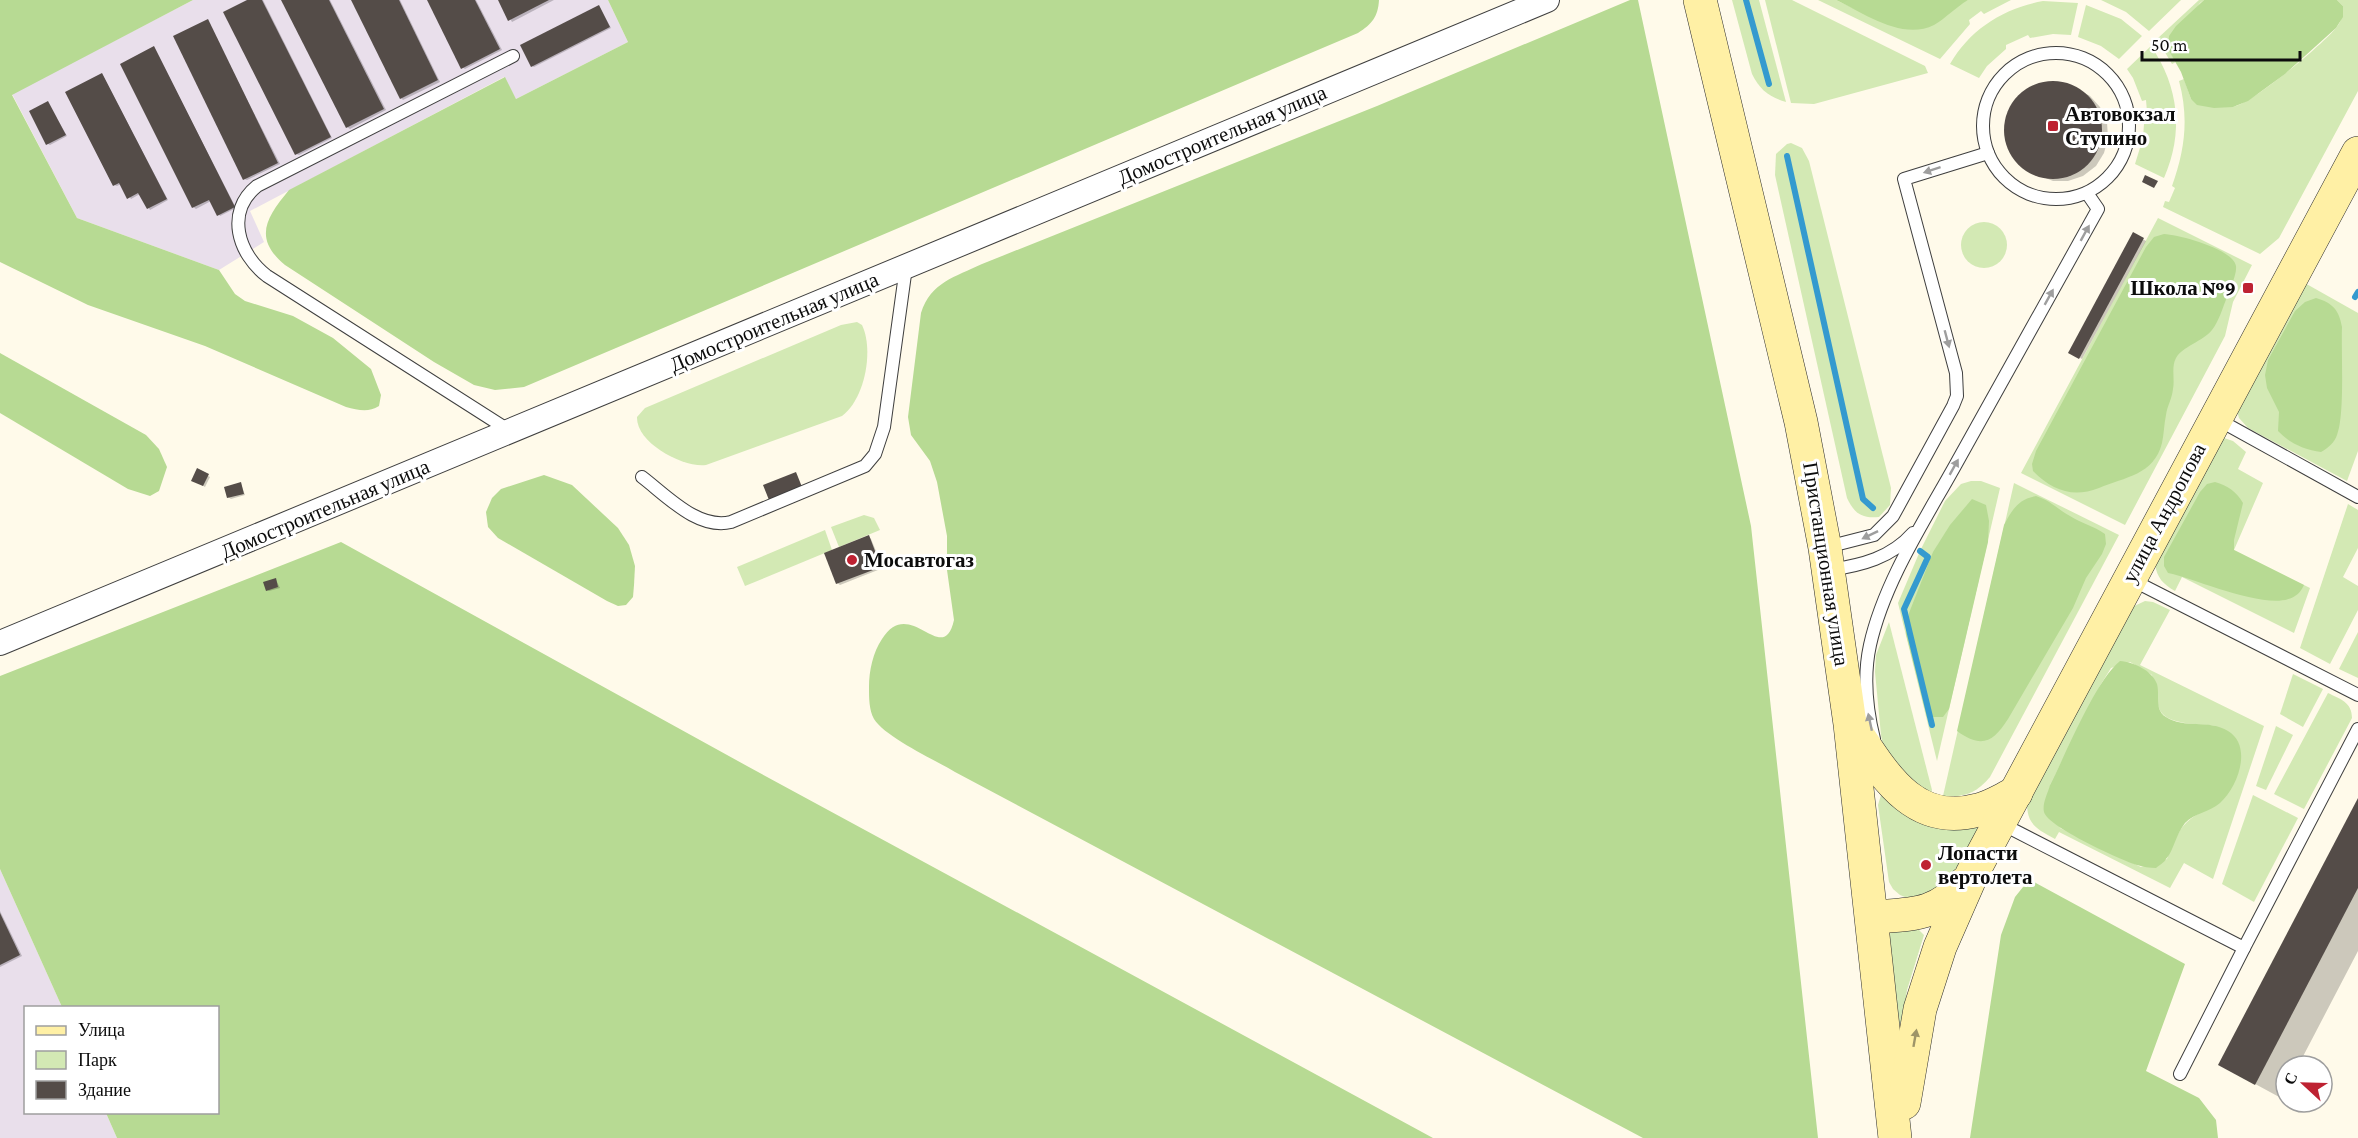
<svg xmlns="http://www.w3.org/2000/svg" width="2358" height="1138" font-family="'Crimson Pro',serif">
  <rect width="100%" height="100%" fill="#fffaea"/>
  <g fill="#e9dfeb">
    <path d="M 193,0 L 608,0 L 628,42 L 516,99 L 504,77 L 250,211 L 264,242 L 219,270 L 77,218 L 12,94 Z"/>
    <path d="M 0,869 L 62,1007 L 26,1008 L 26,1112 L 106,1113 L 117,1138 L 0,1138 Z"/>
  </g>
  <g fill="#d3e9b4" fill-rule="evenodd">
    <path d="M 1732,0 L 1759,0 L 1786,102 C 1769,97 1760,90 1752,74 Z"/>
    <path d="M 1765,0 L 1792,0 L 1925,66 L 1928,73 L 1814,104 L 1791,103 Z"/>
    <path d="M 1818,0 L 1836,0 L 1880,21 L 1968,0 L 2011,0 L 1984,14 L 1981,11 L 1969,20 L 1970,24 L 1940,59 Z"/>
    <path d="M 2101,0 L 2181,0 L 2149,31 L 2126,12 Z"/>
    <path d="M 2199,0 L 2204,0 L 2200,3 L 2168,49 L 2176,62 L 2172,64 L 2157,39 Z"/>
    <path d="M 2337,0 L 2358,0 L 2358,91 L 2279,238 L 2260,254 L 2163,207 L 2165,201 L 2169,202 L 2175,188 L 2172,186 C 2185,150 2189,118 2179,81 L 2184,79 L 2191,99 C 2203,102 2220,108 2232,107 C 2250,106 2324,43 2336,28 C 2342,21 2343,14 2343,6 Z"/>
    <path d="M 2043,1 L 2078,3 L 2071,35 L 2053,34 L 2030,38 L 2028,35 L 2006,45 L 2006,49 L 1987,66 L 1979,78 L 1950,64 C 1970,29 2004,8 2043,1 Z"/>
    <path d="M 2086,5 L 2121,19 L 2142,36 L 2119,59 L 2101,46 L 2078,37 Z"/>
    <path d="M 2151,46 C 2179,87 2184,133 2164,178 L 2135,164 L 2143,138 L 2144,124 L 2148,123 L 2146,100 L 2142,101 L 2133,78 L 2127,69 Z"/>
    <path d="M 1791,143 L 1802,148 L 1809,161 L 1891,488 L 1890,505 L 1879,517 C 1862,519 1854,513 1847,498 L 1775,175 L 1776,154 L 1787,144 Z"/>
    <path d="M 2158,218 L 2252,265 L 2233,302 L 2225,336 L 2125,525 L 2021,473 Z"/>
    <circle cx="1984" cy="245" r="23"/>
    <path d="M 2303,282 L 2358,313 L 2358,451 L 2347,481 L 2248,428 L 2239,418 L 2237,411 Z"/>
    <path d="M 857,322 L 862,325 C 874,350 865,399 842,416 L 706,465 C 683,468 636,443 637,417 L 645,408 L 841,325 Z"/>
    <path d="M 2224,438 L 2233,441 L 2246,452 L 2238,469 L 2263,483 L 2234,550 L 2310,588 L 2294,633 L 2182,577 L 2175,591 C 2163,584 2157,578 2155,564 Z"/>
    <path d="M 1971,481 L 1981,481 L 2000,488 L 1937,761 L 1898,603 L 1920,551 L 1945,501 L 1961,484 Z"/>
    <path d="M 2014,483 L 2119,535 L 1990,777 C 1977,793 1963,798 1943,796 Z"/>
    <path d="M 2348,504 L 2358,510 L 2358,548 L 2343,577 L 2358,586 L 2358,610 L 2330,664 L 2300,648 Z"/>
    <path d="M 864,515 L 874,518 L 880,530 L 839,547 L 831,527 Z"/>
    <path d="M 825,530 L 832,550 L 745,586 L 737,567 Z"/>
    <path d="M 2145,601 L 2153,602 L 2170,610 L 2140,665 L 2264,726 L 2213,879 L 2184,863 L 2170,888 L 2059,832 L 2055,839 C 2034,827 2026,824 2027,797 L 2128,609 ZM 2130,662 L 2152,675 C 2154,686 2155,698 2159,708 C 2165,726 2199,723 2215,726 L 2198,814 C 2180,824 2174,840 2167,859 L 2141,867 L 2060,828 L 2050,785 L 2101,684 L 2111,668 Z"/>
    <path d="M 1889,622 L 1932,790 L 1929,799 L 1884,751 L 1881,735 L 1875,672 L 1876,655 Z"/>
    <path d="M 2358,632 L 2358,678 L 2339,669 Z"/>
    <path d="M 2293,674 L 2323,689 L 2303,727 L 2280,714 Z"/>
    <path d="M 2328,693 C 2340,699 2352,702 2352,718 L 2304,809 L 2274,794 Z"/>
    <path d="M 2276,726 L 2293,735 L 2266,790 L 2256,786 Z"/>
    <path d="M 1884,793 L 1975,825 L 1978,830 L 1949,886 L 1910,899 L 1900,895 L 1893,889 L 1889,882 L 1878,805 L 1881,795 Z"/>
    <path d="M 2253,795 L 2298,818 L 2254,902 L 2222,884 Z"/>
    <path d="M 1893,930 L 1919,930 L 1924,935 L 1907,990 L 1903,1019 L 1899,1024 L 1887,937 Z"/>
  </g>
  <g fill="#b7da93">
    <path d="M 0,0 L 193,0 L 12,95 L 77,218 L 219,270 L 235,294 L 245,301 L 293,316 L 333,338 L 371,369 L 381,395 L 379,406 C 368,413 358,410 346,407 L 205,346 L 88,305 L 0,262 Z"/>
    <path d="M 608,0 L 1379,0 C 1378,17 1372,24 1358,33 L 524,387 L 495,390 L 474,385 L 434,362 L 285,265 C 253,238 266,218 289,190 L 505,77 L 516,99 L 628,42 Z"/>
    <path d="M 1630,0 L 1638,0 L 1751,526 L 1818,1138 L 1643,1138 L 955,772 C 935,760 885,737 874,719 C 869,710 869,698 869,687 C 869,671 873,652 882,639 C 910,594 943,669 954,620 L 947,570 L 947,536 L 937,482 L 930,461 L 911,435 L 908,417 L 921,313 C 931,282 955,277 982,264 L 1377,106 Z"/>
    <path d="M 1836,0 L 1968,0 C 1956,7 1946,18 1934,25 C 1902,41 1864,13 1836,0 Z"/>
    <path d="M 2204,0 L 2337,0 L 2343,6 L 2343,17 L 2336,28 L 2285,74 L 2248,101 L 2233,107 L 2214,108 L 2197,105 L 2191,99 L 2181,72 L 2168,49 L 2169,36 L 2176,26 Z"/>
    <path d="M 2164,234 C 2180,235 2233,249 2236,266 C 2237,275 2230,288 2227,297 C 2223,307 2219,321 2212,330 C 2203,341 2182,347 2176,358 C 2171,367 2175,379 2173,389 C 2172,399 2167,406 2166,415 C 2164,424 2164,434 2162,443 C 2154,475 2125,477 2099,488 C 2073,498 2053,491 2033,471 L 2032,464 L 2036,451 L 2146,247 L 2154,237 Z"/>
    <path d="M 2316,298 C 2333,303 2339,310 2342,327 C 2341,352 2345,415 2337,435 C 2335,442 2328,448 2321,452 C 2305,450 2289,443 2278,431 L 2279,412 L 2267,388 L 2265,375 L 2268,360 L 2295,311 L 2305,302 Z"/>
    <path d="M 0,353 L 146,435 L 159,449 L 167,467 L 159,491 L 150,496 L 128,489 L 0,413 Z"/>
    <path d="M 544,475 L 572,485 L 618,528 L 629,545 L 635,566 L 634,585 L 633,597 L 626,605 L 618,606 L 607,601 L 498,538 L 488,527 L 486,512 L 492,498 L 501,489 Z"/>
    <path d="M 2215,482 C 2228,486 2236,491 2243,503 L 2234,540 L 2234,550 L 2304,585 C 2302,589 2299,594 2295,596 C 2271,613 2197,579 2168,573 L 2164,566 L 2164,557 L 2200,492 L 2207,484 Z"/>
    <path d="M 2036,496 C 2051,501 2056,508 2070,516 C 2081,523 2094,526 2105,534 L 2106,544 L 2102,554 L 2086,578 L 2073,608 L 2008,719 C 1993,742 1982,749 1957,731 L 2004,525 C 2012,510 2018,499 2036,496 Z"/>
    <path d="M 1972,499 L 1986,505 L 1989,521 L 1988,542 L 1949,709 L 1943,717 L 1927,717 L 1906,634 L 1909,613 L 1933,552 L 1950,525 Z"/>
    <path d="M 341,542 L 747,766 L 1433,1138 L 117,1138 L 106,1113 L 218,1112 L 218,1008 L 62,1007 L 0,869 L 0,676 Z"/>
    <path d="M 2120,661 C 2133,662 2152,670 2157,684 C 2160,695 2154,710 2166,717 C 2184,729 2209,719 2228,731 C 2253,746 2238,787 2220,803 C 2210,812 2194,813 2185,823 C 2175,836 2174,850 2166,859 C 2164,863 2159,865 2156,868 C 2150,868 2143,867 2137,865 C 2121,860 2048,827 2044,812 C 2042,803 2048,793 2050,785 C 2066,754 2095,681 2120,661 Z"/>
    <path d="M 2027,882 L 2034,882 L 2185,964 L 2146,1071 L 2199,1098 L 2216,1120 L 2218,1138 L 1970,1138 L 2001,935 L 2015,897 Z"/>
  </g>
  <g fill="#0003">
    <path d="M 250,0 L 263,0 L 332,138 L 299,155 L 296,154 Z"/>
    <path d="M 283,0 L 330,0 L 386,110 L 350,129 L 347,127 Z"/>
    <path d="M 353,0 L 400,0 L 440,82 L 403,100 L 401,98 Z"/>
    <path d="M 428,0 L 476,0 L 502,50 L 465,69 L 462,67 Z"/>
    <path d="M 499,0 L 554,0 L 512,22 Z"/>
    <path d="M 599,6 L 611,28 L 534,67 L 532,66 Z"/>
    <path d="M 207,21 L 280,164 L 247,180 L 244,179 Z"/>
    <path d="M 154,48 L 236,208 L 220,216 L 211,201 L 196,209 L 193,207 Z"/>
    <path d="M 102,74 L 168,200 L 150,210 L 140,194 L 131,199 L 121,184 L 117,186 L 114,185 Z"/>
    <path d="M 2053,82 L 2069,84 L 2090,96 L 2100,107 L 2107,122 L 2108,138 L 2104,153 L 2096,166 L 2083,176 L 2068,181 L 2053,181 L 2031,172 L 2018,162 L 2010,149 L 2006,134 L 2007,118 L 2013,104 L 2024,92 L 2038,84 Z"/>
    <path d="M 48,103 L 67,136 L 50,145 L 48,144 Z"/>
    <path d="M 2134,234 L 2146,241 L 2082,359 L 2070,352 Z"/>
    <path d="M 197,470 L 210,477 L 205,487 L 193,480 Z"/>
    <path d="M 241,484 L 245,495 L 231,499 L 228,497 Z"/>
    <path d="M 869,537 L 871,539 L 883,568 L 840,585 L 837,583 Z"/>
    <path d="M 276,580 L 280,588 L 269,591 L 267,590 Z"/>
    <path d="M 2358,802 L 2358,951 L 2298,1066 L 2286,1066 L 2286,1088 L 2281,1098 L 2246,1079 Z"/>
    <path d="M 0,911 L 22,956 L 0,967 Z"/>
  </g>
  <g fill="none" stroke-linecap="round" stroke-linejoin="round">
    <g stroke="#349acf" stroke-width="6">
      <path d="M 1746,0 L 1769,84"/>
      <path d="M 1787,156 L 1863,499 L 1873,508"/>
      <path d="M 2355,297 L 2358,292"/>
      <path d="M 1920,551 L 1928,557 L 1904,609 L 1932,725"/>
    </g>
  </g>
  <g fill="#544c48">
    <path d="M 247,0 L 262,0 L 331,137 L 295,155 L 223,12 Z"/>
    <path d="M 281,0 L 329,0 L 384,109 L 346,128 Z"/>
    <path d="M 351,0 L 399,0 L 438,80 L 400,99 Z"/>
    <path d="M 427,0 L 475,0 L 500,49 L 461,69 Z"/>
    <path d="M 498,0 L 549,0 L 508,21 Z"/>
    <path d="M 599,5 L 610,27 L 531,67 L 520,45 Z"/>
    <path d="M 208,19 L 278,163 L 243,180 L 173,36 Z"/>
    <path d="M 154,46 L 235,207 L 217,216 L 209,200 L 192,208 L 120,64 Z"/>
    <path d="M 102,73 L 167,199 L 147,209 L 138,193 L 127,199 L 119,183 L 113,186 L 65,92 Z"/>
    <circle cx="2053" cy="130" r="49"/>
    <path d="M 48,101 L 66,135 L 46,145 L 29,111 Z"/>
    <path d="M 2145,175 L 2158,181 L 2154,188 L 2142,182 Z"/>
    <path d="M 2133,232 L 2144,238 L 2079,359 L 2068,353 Z"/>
    <path d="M 197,468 L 209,474 L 203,486 L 191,481 Z"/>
    <path d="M 796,472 L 802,487 L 769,500 L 763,485 Z"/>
    <path d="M 241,482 L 244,494 L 227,498 L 224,487 Z"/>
    <path d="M 869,535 L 881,567 L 836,584 L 824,553 Z"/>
    <path d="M 276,578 L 278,587 L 266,591 L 263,582 Z"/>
    <path d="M 2358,798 L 2358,888 L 2255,1085 L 2218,1065 Z"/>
    <path d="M 0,913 L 20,955 L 0,965 Z"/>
  </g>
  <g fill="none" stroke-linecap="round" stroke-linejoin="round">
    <g stroke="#3f3f3f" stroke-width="14">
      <g id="service">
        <circle cx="2056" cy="126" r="73"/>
        <path d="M 2217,419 L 2358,497"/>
        <path d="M 510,431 L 267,276 C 238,254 225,212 257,186 L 513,56"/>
        <path d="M 642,477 C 667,496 698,530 731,522 L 865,466 L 875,454 L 884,427 L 906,267"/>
        <path d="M 1827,547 L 1874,535 L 1893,516 L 1953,406 L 1957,396 L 1956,373 L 1904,179 L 1988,153"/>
        <path d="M 1830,570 C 1862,565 1891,558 1913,533"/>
        <path d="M 2132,580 L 2358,695"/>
        <path d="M 1874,739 C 1866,707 1863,677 1870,645 C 1884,582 1925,520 1956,464 C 2003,379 2051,294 2098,209 L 2087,193"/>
        <path d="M 2000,823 L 2244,948 L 2358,729"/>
        <path d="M 2180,1074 L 2244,948"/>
      </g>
    </g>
    <g stroke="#3f3f3f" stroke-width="26">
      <path id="minor" d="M 0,643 L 1547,0"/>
    </g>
    <g stroke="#2e2e2e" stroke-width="34">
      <g id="secondary">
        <path d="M 1700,0 L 1801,422 L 1825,548 L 1850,724 L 1895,1138"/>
        <path d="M 1853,728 C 1883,773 1913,828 1978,810 C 1991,807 2003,799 2016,793"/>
        <path d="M 1873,917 C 1913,914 1937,916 1965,883"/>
        <path d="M 1904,1103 L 1920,1009 L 1940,947 L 1972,874 L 2358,153"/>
      </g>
    </g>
    <use href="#service" stroke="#fff" stroke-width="12"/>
    <use href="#minor" stroke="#fff" stroke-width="24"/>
    <use href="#secondary" stroke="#fff0a5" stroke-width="33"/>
  </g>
  <defs><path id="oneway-solid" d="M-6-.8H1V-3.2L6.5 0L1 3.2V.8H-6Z" transform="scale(1.5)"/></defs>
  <g fill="#9e9e9e">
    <use href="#oneway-solid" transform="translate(1932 170) rotate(162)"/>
    <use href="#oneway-solid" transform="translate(2085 233) rotate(-61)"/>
    <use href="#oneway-solid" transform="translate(2049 297) rotate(-61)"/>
    <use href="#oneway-solid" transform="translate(1947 339) rotate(75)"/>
    <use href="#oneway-solid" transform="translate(1954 467) rotate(-61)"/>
    <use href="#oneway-solid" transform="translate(1870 535) rotate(154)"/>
    <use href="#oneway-solid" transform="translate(1870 722) rotate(-102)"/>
  </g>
  <use fill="#9e9568" href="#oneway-solid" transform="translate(1915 1038) rotate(-80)"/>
  <g fill="#be2232" stroke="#fff" stroke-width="2">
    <rect x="2047" y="120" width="12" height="12" rx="3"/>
    <rect x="2242" y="282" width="12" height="12" rx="3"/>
    <circle cx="852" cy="560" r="6"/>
    <circle cx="1926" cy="865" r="6"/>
  </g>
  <g text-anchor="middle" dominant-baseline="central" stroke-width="6" stroke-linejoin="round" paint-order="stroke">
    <g font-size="21" font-weight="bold" fill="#0c0c0c" stroke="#fff" text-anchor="start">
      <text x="2065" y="114">Автовокзал<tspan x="2065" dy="24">Ступино</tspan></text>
      <text x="2236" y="288" text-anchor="end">Школа №9</text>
      <text x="864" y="560">Мосавтогаз</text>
      <text x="1938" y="853">Лопасти<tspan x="1938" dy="24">вертолета</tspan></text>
    </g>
    <g font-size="21" fill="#0c0c0c" stroke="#fff">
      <text transform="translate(1222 135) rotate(-23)">Домостроительная улица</text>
      <text transform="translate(774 322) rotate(-23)">Домостроительная улица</text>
      <text transform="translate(325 509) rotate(-23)">Домостроительная улица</text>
      <text transform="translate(2164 513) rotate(-62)">улица Андропова</text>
      <text transform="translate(1826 564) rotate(81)">Пристанционная улица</text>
    </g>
  </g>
  <rect x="24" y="1006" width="195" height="108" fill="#ffffff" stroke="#9e9e9e" stroke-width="1.5"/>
  <rect x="36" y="1026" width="30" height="9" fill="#fff0a5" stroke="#9e9e9e" stroke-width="1.5"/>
  <text x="78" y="1036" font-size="18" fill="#0c0c0c">Улица</text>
  <rect x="36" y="1051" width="30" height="18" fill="#d3e9b4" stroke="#9e9e9e" stroke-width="1.5"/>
  <text x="78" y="1066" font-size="18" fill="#0c0c0c">Парк</text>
  <rect x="36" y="1081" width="30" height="18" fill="#544c48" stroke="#9e9e9e" stroke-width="1.5"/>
  <text x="78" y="1096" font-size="18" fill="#0c0c0c">Здание</text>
  <g transform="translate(2304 1084) rotate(292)"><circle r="28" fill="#ffffff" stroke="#9e9e9e" stroke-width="1.5"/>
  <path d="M0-4.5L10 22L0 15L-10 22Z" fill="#be2232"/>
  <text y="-9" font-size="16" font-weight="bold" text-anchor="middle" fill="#0c0c0c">С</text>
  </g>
  <path d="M2142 51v9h158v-9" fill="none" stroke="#0c0c0c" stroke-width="3"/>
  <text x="2151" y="51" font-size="18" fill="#0c0c0c" stroke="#ffffff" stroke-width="4.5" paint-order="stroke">50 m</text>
</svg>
